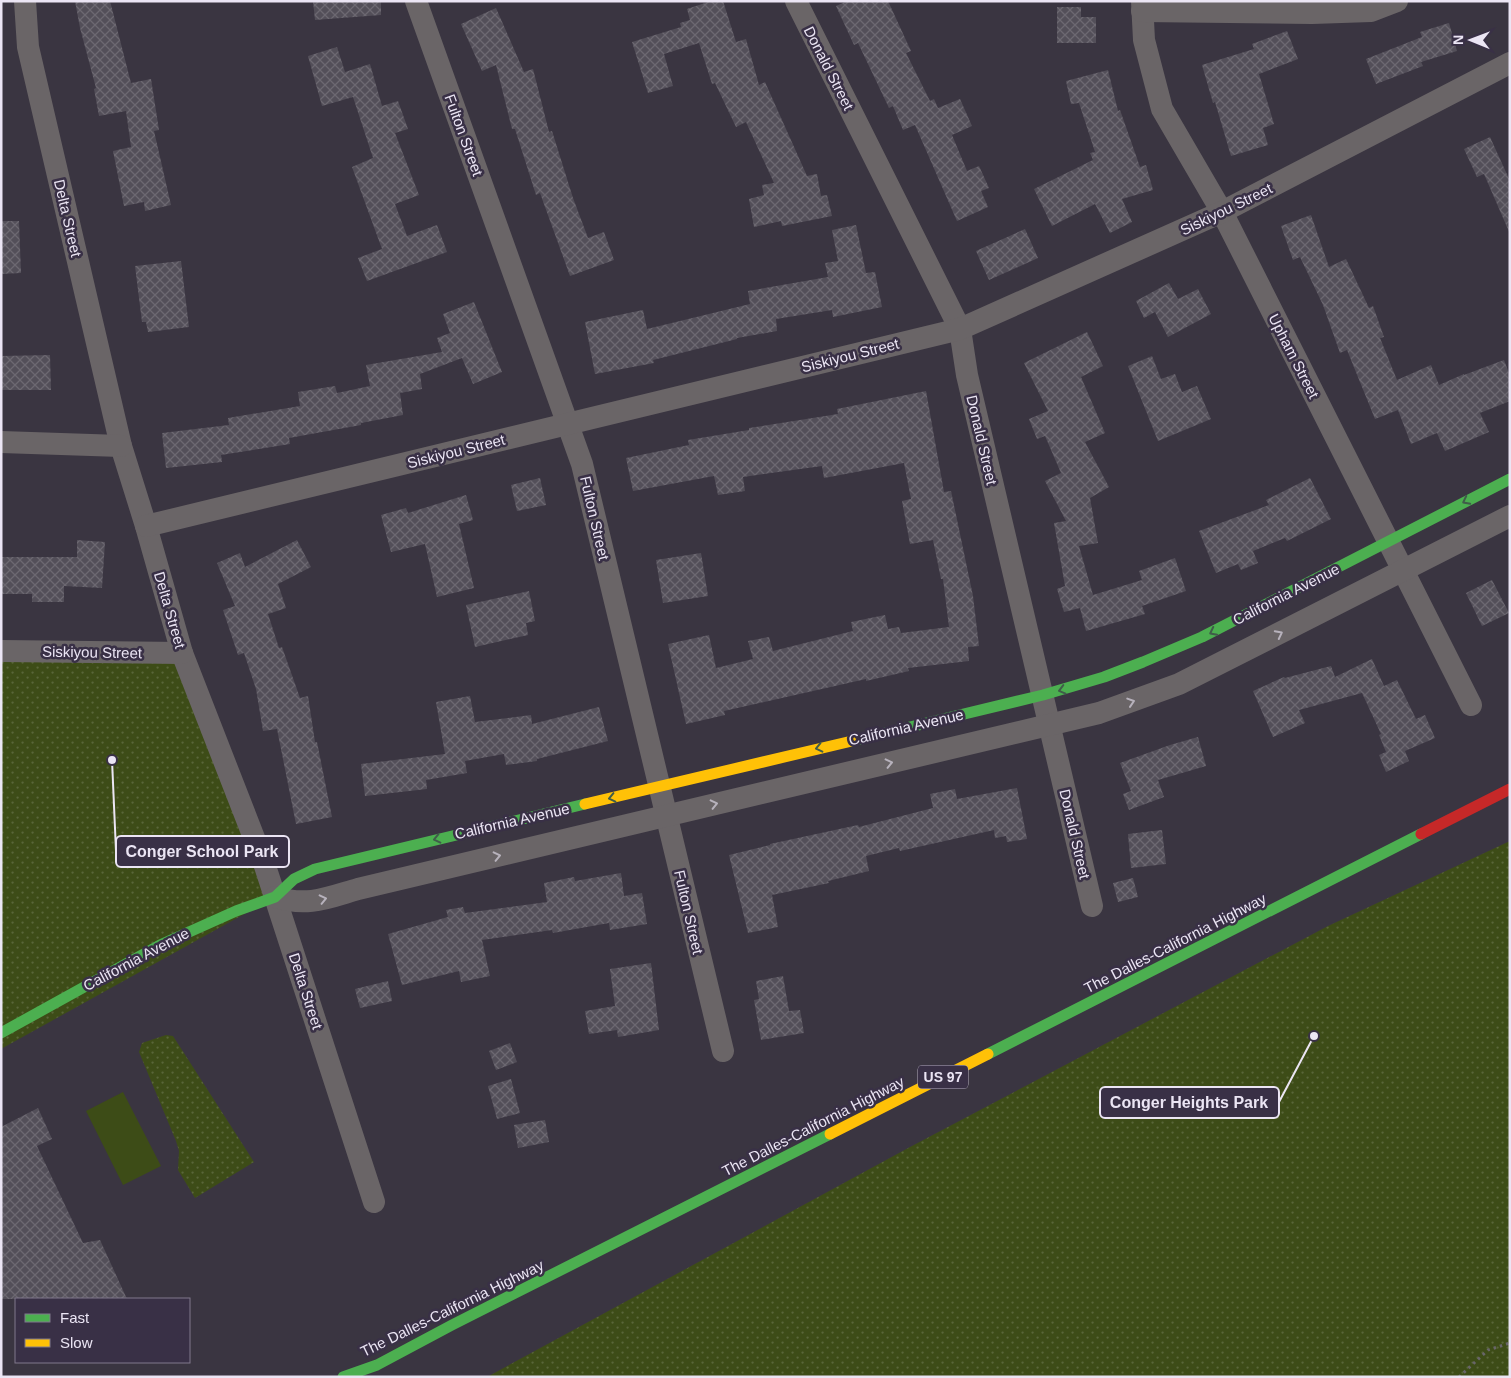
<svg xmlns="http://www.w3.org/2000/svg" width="1511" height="1378" font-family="Arial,sans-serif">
  <defs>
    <pattern id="park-dots" width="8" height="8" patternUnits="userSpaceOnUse" patternTransform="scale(1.25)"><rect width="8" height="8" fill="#3d4c17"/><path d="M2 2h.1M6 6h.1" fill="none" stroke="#596639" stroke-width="1.8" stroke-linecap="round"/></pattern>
    <pattern id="building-cross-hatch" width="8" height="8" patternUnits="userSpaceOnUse" patternTransform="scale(1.25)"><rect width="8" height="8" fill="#534f59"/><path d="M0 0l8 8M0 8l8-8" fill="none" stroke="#6c6871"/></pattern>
  </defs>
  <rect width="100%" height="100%" fill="#3a3541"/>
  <path fill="#3d4c17" d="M 123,1092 L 161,1166 L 123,1185 L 86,1111 Z"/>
  <g fill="url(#park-dots)">
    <path d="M 1,652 L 182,653 L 275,897 L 1,1049 Z"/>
    <path d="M 1510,841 L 1510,1377 L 487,1377 L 910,1147 L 1328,926 Z"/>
    <path d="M 166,1035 L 173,1036 L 254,1162 L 195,1198 L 178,1170 L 179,1151 L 176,1141 L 139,1052 L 142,1043 Z"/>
  </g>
  <g fill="url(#building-cross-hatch)">
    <path d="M 75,1 L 110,1 L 131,83 L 151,79 L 159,130 L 154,131 L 171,205 L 145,211 L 144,202 L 124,206 L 113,151 L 131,147 L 126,111 L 99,116 L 94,89 L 96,88 L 80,28 Z"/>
    <path d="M 313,1 L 381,1 L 381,15 L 315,20 Z"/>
    <path d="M 711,1 L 723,1 L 736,42 L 746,39 L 759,85 L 765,82 L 807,176 L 817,174 L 821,196 L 827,195 L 832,216 L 782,226 L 781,221 L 754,227 L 749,199 L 764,195 L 762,185 L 774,183 L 746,122 L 736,127 L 715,83 L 712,84 L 699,43 L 664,54 L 673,86 L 648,93 L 632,42 L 681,27 L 680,23 L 690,20 L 687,9 Z"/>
    <path d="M 847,1 L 888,1 L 911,51 L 906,53 L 930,101 L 934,99 L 938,108 L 960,99 L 972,126 L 952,135 L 967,171 L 979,166 L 989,188 L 981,191 L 988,207 L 957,221 L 915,125 L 903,130 L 893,106 L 889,108 L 858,43 L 854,45 L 836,6 Z"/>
    <path d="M 1057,7 L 1081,7 L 1081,17 L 1096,17 L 1096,43 L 1057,43 Z"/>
    <path d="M 496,8 L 524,72 L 533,69 L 549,132 L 552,131 L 573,198 L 588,238 L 604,232 L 614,260 L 570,276 L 540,193 L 536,195 L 515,129 L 512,129 L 496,65 L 482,71 L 461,24 Z"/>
    <path d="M 1449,23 L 1457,51 L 1421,62 L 1423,66 L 1376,84 L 1366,59 L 1422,37 L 1420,32 Z"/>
    <path d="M 1287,31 L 1298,59 L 1259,74 L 1274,124 L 1263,128 L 1268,145 L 1231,156 L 1215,102 L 1213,103 L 1202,65 L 1254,49 L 1252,44 Z"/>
    <path d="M 337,47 L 345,72 L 370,64 L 382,106 L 398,101 L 408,129 L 395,133 L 419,195 L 395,204 L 407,236 L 437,225 L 447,252 L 367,281 L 358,258 L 382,249 L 352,167 L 373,158 L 353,97 L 322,106 L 308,56 Z"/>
    <path d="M 1108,70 L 1118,111 L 1120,110 L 1140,167 L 1146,165 L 1153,190 L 1122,199 L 1132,222 L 1110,233 L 1095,204 L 1052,226 L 1034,189 L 1093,160 L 1090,153 L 1095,152 L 1079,103 L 1071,104 L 1066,81 Z"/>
    <path d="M 1490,137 L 1510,181 L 1510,234 L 1484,174 L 1477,177 L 1464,149 Z"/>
    <path d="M 1311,215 L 1329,267 L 1346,259 L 1369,308 L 1373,306 L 1384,337 L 1380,338 L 1397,380 L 1431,365 L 1439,385 L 1464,374 L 1464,375 L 1504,360 L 1510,376 L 1510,401 L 1480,413 L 1489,432 L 1445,451 L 1437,433 L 1411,444 L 1398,410 L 1375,419 L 1347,350 L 1340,353 L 1323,305 L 1300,257 L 1293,260 L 1281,226 Z"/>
    <path d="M 1,221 L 19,221 L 21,273 L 1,274 Z"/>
    <path d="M 856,225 L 866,273 L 875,272 L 882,307 L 833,317 L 832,310 L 776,319 L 777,331 L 737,338 L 737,339 L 653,360 L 654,363 L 595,374 L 585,322 L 643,310 L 647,329 L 750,304 L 748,291 L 828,277 L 825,263 L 838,261 L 832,230 Z"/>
    <path d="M 1025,229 L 1038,258 L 989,280 L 976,251 Z"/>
    <path d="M 181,261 L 189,327 L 148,332 L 146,322 L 142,322 L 135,266 Z"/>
    <path d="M 1169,283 L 1178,299 L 1198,289 L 1211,314 L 1168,337 L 1155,312 L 1144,318 L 1136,301 Z"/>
    <path d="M 474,302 L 502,372 L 473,384 L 462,358 L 420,374 L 422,389 L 400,393 L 403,415 L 361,423 L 361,425 L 289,438 L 290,444 L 221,455 L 222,462 L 166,468 L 162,433 L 229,425 L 228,418 L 300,406 L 298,392 L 335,386 L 337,393 L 370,386 L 366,365 L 442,352 L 437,338 L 450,333 L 443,314 Z"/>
    <path d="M 1087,332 L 1103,366 L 1081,377 L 1105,433 L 1085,442 L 1109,487 L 1090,498 L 1098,543 L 1079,546 L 1093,595 L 1142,580 L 1139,571 L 1175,558 L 1186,591 L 1142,606 L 1145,614 L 1086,631 L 1080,608 L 1064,612 L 1057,589 L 1065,586 L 1054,523 L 1066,521 L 1045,481 L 1061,473 L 1045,436 L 1037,439 L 1029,419 L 1048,411 L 1024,363 Z"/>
    <path d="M 50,355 L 51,390 L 1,390 L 1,356 Z"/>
    <path d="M 1152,356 L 1161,379 L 1175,374 L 1182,392 L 1197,386 L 1211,419 L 1158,441 L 1128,366 Z"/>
    <path d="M 926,391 L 944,492 L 951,491 L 973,596 L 979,646 L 968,647 L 969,661 L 908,668 L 909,671 L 866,681 L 866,679 L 724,711 L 725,715 L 686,724 L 668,644 L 709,635 L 716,668 L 753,659 L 748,641 L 769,637 L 773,651 L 853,631 L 851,622 L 885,615 L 888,629 L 899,627 L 901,633 L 949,627 L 943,579 L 941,579 L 933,540 L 910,544 L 902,501 L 911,499 L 904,463 L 824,478 L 822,466 L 743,477 L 745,491 L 718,495 L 714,476 L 633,491 L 626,458 L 689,445 L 688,440 L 749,430 L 749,428 L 838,414 L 837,409 Z"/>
    <path d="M 540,478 L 546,505 L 517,511 L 511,485 Z"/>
    <path d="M 1310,478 L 1331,519 L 1287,541 L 1285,538 L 1253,551 L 1258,563 L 1241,570 L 1238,564 L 1216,573 L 1199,531 L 1269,505 L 1266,500 Z"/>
    <path d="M 466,495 L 473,520 L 459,524 L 474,588 L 437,597 L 425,544 L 391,552 L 381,515 L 406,508 L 408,513 Z"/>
    <path d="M 77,540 L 105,542 L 102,588 L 64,586 L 64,602 L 32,602 L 32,594 L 1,594 L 1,557 L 77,557 Z"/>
    <path d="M 297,540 L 311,567 L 278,584 L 286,608 L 268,614 L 279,648 L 282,647 L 300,698 L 308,696 L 315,742 L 317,742 L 332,817 L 296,824 L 277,729 L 263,731 L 256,689 L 244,653 L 238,655 L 223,610 L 235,606 L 217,563 L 240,553 L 245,567 Z"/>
    <path d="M 701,553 L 708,596 L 663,603 L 656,560 Z"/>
    <path d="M 1492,580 L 1509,613 L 1482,626 L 1466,593 Z"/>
    <path d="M 529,591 L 535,621 L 526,623 L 528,635 L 475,647 L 466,605 Z"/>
    <path d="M 1372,659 L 1384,686 L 1397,680 L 1416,719 L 1425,715 L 1435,738 L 1405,751 L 1409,761 L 1386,772 L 1379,755 L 1386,752 L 1379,735 L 1381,734 L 1362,693 L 1299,710 L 1305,723 L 1273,737 L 1253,691 L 1284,677 L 1285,678 L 1331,666 L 1335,677 Z"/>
    <path d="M 470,696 L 475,722 L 531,715 L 532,724 L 599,707 L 608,741 L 537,759 L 537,761 L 506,765 L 504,754 L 465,761 L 467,773 L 426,780 L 427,789 L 365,796 L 361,764 L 445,754 L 436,702 Z"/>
    <path d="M 1198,737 L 1206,766 L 1158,780 L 1164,797 L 1129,810 L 1123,794 L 1131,791 L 1120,763 L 1170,745 Z"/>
    <path d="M 1017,788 L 1027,839 L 1007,842 L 1006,836 L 995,838 L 994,830 L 900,851 L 899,848 L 866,856 L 869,871 L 828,881 L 829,883 L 772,895 L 778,927 L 748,933 L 729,855 L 770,845 L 770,844 L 858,825 L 859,827 L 933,808 L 930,794 L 955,789 L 957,799 Z"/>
    <path d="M 1162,830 L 1166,864 L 1131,868 L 1128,834 Z"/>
    <path d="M 621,873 L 624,896 L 642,893 L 647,924 L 610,930 L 609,923 L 553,933 L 552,930 L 482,940 L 490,976 L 461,982 L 459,971 L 402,985 L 388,934 L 448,917 L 446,910 L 463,907 L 465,913 L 547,902 L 544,883 L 574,877 L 575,881 Z"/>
    <path d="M 1133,878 L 1138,897 L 1118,902 L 1113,883 Z"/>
    <path d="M 651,963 L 659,1030 L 618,1037 L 617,1030 L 589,1034 L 585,1011 L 615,1006 L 610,969 Z"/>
    <path d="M 783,976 L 789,1011 L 800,1010 L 804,1033 L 761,1040 L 754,1000 L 759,999 L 756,981 Z"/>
    <path d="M 388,981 L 392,1001 L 360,1008 L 355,989 Z"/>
    <path d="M 510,1043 L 517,1062 L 496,1070 L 489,1051 Z"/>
    <path d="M 511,1079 L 520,1113 L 497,1119 L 488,1086 Z"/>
    <path d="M 38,1108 L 52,1139 L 37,1146 L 83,1243 L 100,1240 L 127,1299 L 1,1299 L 1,1127 Z"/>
    <path d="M 545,1120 L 549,1142 L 518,1148 L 514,1125 Z"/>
  </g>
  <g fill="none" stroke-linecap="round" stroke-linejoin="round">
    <path stroke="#686569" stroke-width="3" stroke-dasharray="2.5 4" stroke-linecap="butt" d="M 1459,1377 L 1488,1350 L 1510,1343"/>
    <g stroke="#6a6567" stroke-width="22">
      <path d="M 25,1 L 28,47 L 121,446 L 146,526 L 182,653 L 265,866 L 374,1202"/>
      <path d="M 416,1 L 582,464 L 723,1051"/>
      <path d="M 796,1 L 960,329 L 967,375 L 1092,906"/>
      <path d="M 1142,1 L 1144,40 L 1162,109 L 1222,212 L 1471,705"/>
      <path d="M 1142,11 L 1312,13 L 1371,11 L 1397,1"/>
      <path d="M 1,442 L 121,446"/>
      <path d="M 146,526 L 960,329 L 1222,212 L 1510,63"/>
      <path d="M 1,651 L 182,653"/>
      <path d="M 275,897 C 308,907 327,898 358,889 L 1099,713 L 1179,684 L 1510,516"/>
    </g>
    <g stroke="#4caf50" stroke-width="11">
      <path d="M 852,741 L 1043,695 L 1104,677 L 1143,662 L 1202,637 L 1510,479"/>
      <path d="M 1,1033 L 160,945 L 236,911 L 275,897 L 294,879 L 315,869 L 585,804"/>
      <path d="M 988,1054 L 1421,834"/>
      <path d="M 343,1377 L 377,1365 L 452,1325 L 830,1134"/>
    </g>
    <g stroke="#ffc107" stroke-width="11">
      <path d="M 585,804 L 852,741"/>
      <path d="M 830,1134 L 988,1054"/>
    </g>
    <path stroke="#c62828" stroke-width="11" d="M 1421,834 L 1510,789"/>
  </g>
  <defs><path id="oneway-chevron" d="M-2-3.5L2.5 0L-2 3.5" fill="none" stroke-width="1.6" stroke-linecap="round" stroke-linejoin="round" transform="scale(1.25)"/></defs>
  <g stroke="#405c4a">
    <use href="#oneway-chevron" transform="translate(1466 501) rotate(153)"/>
    <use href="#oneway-chevron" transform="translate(1213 632) rotate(153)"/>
    <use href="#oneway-chevron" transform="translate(1062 690) rotate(165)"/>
    <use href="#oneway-chevron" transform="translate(819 748) rotate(167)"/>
    <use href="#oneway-chevron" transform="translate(612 798) rotate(167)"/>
    <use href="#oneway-chevron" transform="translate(437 839) rotate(167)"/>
  </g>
  <g stroke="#b7b2bc">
    <use href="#oneway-chevron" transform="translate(1279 634) rotate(-27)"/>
    <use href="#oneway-chevron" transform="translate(1131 702) rotate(-18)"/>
    <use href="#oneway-chevron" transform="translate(889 763) rotate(-13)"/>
    <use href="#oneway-chevron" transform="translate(714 804) rotate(-13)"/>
    <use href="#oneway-chevron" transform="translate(497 856) rotate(-13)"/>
    <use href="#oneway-chevron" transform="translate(323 899) rotate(-13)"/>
  </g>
  <g text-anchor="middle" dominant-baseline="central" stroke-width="5" stroke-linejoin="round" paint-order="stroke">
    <rect fill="#393046" stroke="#b6afc0" stroke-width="1" x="918" y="1065.5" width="50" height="23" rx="4"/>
    <g font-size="14" font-weight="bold" fill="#ebe5f4">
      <text x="943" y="1077">US 97</text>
    </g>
    <g font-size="15" fill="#ebe5f4" stroke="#393046">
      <text transform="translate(829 68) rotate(63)">Donald Street</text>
      <text transform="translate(464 135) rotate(70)">Fulton Street</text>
      <text transform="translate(1226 209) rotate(-26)">Siskiyou Street</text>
      <text transform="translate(68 218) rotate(77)">Delta Street</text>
      <text transform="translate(850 355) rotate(-14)">Siskiyou Street</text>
      <text transform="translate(1294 356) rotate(63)">Upham Street</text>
      <text transform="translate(982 440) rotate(77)">Donald Street</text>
      <text transform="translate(456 451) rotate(-14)">Siskiyou Street</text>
      <text transform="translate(595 518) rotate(77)">Fulton Street</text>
      <text transform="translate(1286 594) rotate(-27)">California Avenue</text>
      <text transform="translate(170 610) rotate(74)">Delta Street</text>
      <text transform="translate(92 652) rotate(1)">Siskiyou Street</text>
      <text transform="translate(906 727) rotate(-13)">California Avenue</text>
      <text transform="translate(512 821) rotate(-13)">California Avenue</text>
      <text transform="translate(1075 834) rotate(77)">Donald Street</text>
      <text transform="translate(689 912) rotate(77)">Fulton Street</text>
      <text transform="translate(1175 943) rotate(-27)">The Dalles-California Highway</text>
      <text transform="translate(136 959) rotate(-28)">California Avenue</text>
      <text transform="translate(306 991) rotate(72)">Delta Street</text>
      <text transform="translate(813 1126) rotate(-27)">The Dalles-California Highway</text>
      <text transform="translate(452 1308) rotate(-26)">The Dalles-California Highway</text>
    </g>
  </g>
  <path fill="none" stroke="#ebe5f4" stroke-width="2" d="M112 760L116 851M1314 1036L1279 1102"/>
  <g fill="#ebe5f4" stroke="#393046" stroke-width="2">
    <circle cx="112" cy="760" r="5"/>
    <circle cx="1314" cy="1036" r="5"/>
  </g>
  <g fill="#393046" stroke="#ebe5f4" stroke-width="2">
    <rect x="116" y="836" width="173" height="31" rx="5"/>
    <rect x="1100" y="1087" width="179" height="31" rx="5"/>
  </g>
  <g font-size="16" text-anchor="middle" font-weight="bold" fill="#ebe5f4">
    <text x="202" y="857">Conger School Park</text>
    <text x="1189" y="1108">Conger Heights Park</text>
  </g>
  <rect width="1511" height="1378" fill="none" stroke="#ebe5f4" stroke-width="5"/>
  <rect x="15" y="1298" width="175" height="65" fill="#393046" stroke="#80788c"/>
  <rect x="25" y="1314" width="25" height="8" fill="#4caf50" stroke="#80788c"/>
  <text x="60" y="1323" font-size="15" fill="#ebe5f4">Fast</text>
  <rect x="25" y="1339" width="25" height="8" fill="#ffc107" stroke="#80788c"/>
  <text x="60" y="1348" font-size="15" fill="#ebe5f4">Slow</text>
  <g transform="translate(1471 40) rotate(271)" stroke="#393046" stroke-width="4" paint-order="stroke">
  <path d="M0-4L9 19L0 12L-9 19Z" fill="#ebe5f4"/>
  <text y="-8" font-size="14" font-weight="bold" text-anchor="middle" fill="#ebe5f4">N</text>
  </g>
</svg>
